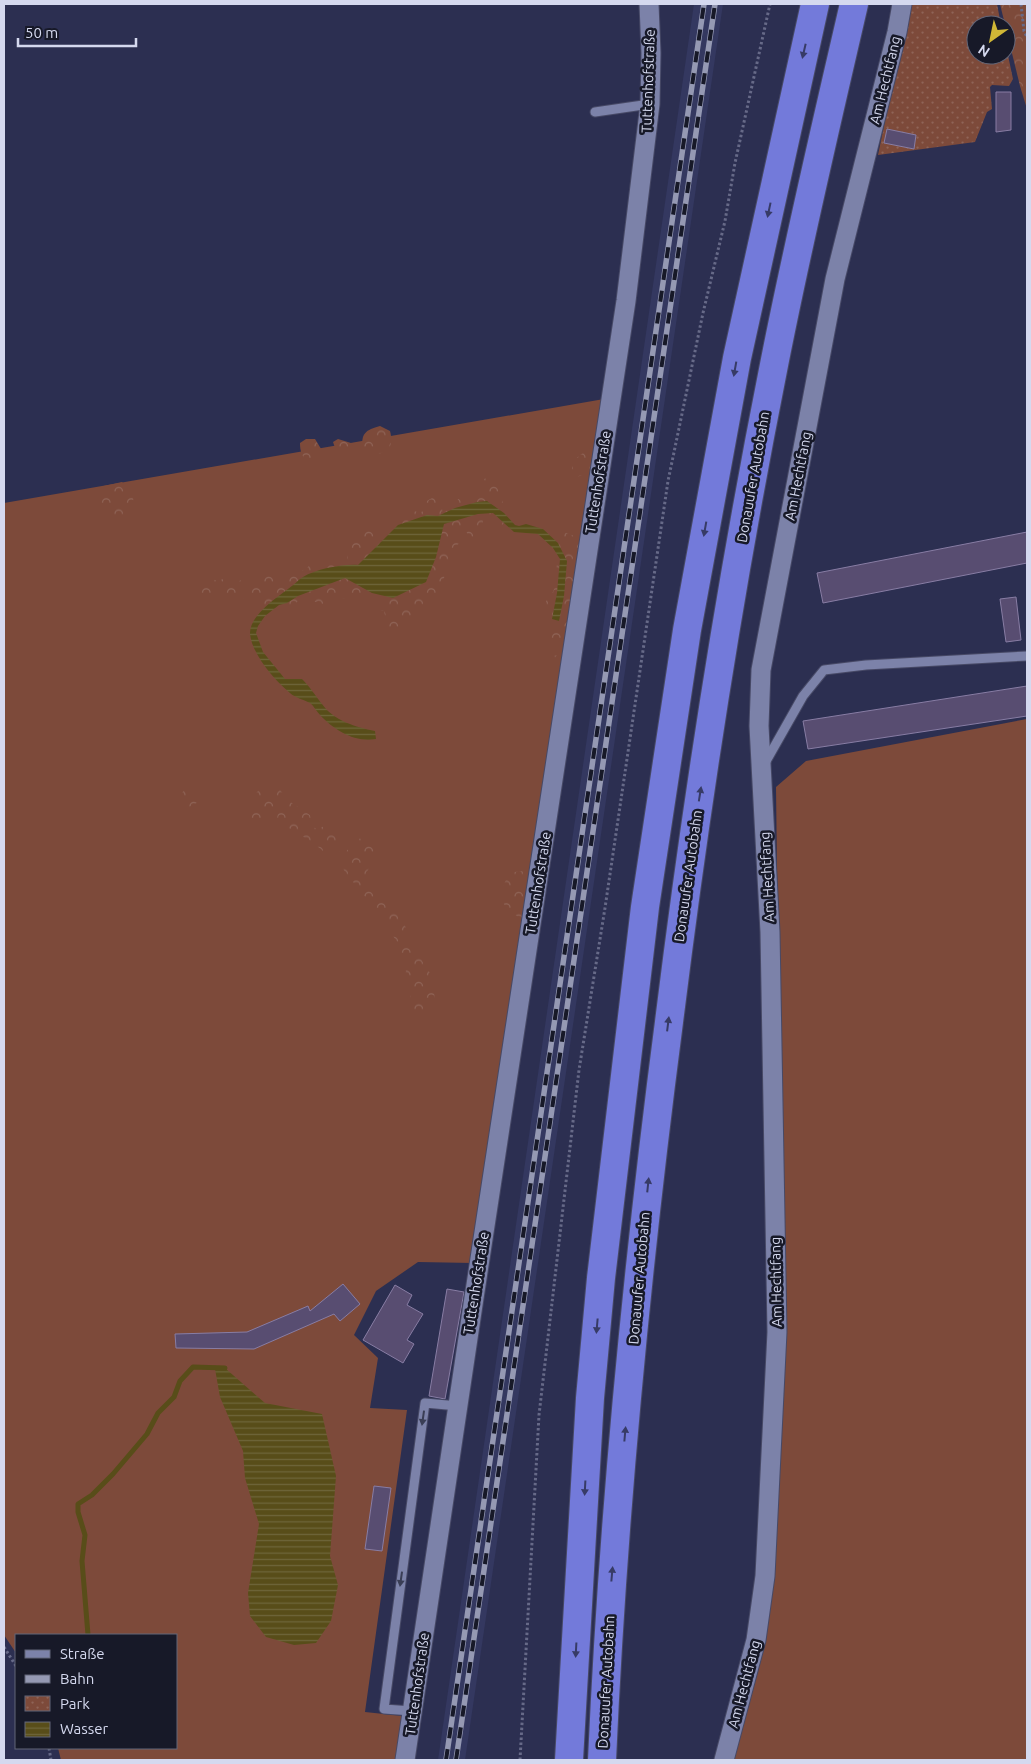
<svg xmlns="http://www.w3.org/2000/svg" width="1031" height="1764" font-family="Ubuntu,sans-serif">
  <defs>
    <pattern id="forest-crowns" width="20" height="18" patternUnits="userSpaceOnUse" patternTransform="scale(1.25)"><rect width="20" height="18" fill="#7d4a3a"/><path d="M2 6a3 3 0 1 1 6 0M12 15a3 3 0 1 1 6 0" fill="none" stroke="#8f6457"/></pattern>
    <pattern id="park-dots" width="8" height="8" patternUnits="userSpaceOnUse" patternTransform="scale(1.25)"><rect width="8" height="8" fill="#7d4a3a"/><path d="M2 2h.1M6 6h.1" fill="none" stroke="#8f6457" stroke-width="1.8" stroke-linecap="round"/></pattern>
    <pattern id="water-rules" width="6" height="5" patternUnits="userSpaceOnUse" patternTransform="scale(1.25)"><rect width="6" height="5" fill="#584d19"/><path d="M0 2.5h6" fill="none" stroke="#6f663b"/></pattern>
  </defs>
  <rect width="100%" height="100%" fill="#2c2f51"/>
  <path fill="#343860" d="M 694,4 L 723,4 L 465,1760 L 438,1760 Z"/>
  <g fill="#7d4a3a">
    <path d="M 604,399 L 473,1263 L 418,1262 L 376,1291 L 354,1335 L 378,1358 L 370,1408 L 407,1410 L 365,1712 L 403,1716 L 396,1760 L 61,1760 L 58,1748 L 176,1748 L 176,1635 L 16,1635 L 16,1653 L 4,1635 L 4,503 Z"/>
    <path d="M 1027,719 L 1027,1760 L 729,1760 L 754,1672 L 781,1200 L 776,787 L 806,761 Z"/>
  </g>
  <g fill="url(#forest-crowns)">
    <path d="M 1000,4 L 1027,4 L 1027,109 L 1020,86 Z"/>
    <path d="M 380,426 L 390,431 C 396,453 379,458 363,450 C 360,433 366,430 380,426 Z"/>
    <path d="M 306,439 L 315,439 L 326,457 L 320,462 L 308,463 C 302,456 300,452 300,443 Z"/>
    <path d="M 338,439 L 351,443 L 354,449 L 350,456 L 338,456 L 333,442 Z"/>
    <path d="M 588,451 L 594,453 L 594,465 L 582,475 L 577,477 L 572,469 C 574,459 579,454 588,451 Z"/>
    <path d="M 489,476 L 493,477 C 502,488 500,504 509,516 L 505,522 L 501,526 L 482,514 L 484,531 L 478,537 L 469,537 L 465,529 C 461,540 464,541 453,548 C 452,555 449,559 447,566 C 441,585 445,600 421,605 L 419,614 L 409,616 L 405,628 L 388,629 L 384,611 L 373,608 L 374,601 L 366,592 L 368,587 L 383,595 L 388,600 L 426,582 L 434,561 L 367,585 L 363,596 L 355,593 L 350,599 L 335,599 L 330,605 C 319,604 310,599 300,599 L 289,610 L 275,608 L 268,602 L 264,609 L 250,604 L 248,601 L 255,581 L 263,568 C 272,567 281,573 288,578 L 307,568 L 312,562 L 316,565 L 335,561 C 339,565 343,566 348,563 L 347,551 C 355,537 371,521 388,528 C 400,520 402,505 420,513 L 424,510 L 423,503 L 441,493 L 446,495 L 448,499 L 442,510 L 443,512 L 455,508 L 458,499 L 470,502 C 471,492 481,480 489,476 Z"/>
    <path d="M 122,482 L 133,494 C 134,506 132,512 124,520 C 101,516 98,507 104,486 Z"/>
    <path d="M 559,530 L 574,536 L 582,545 L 568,637 L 555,658 L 550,631 L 552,624 L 545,612 L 546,601 L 552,594 L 555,587 L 557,562 L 552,562 C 545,547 548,541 559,530 Z"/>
    <path d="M 210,578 L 217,581 L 223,579 L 230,584 L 242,580 L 247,591 L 245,598 C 235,601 229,601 220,595 C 213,601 205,602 198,595 L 199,587 Z"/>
    <path d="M 267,786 L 277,786 L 284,795 L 283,804 L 289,801 L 310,815 L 313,827 L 317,829 L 327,825 L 339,829 L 339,838 L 335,848 L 343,855 C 357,841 353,835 376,840 L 379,853 L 366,873 L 372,883 L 391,905 L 411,935 L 425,967 L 431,974 L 435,988 L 433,1012 L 415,1012 L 405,977 L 406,971 L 397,942 L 379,914 L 345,872 L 339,860 L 328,855 L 312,842 L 277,821 L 278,809 L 282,805 C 268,805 267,817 258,824 L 244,817 L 246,811 L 253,804 L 254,795 L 260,789 Z"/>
    <path d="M 188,787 L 195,787 L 198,791 L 200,801 L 188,808 L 179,807 L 177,801 L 184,790 Z"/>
    <path d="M 520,871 L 530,872 L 525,920 C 501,910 495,896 510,873 Z"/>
  </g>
  <path fill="url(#park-dots)" d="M 909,4 L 997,4 L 1001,25 L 976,25 L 976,55 L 1006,55 L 1006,46 L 1013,79 L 1009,86 L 992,85 L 990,87 L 992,109 L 987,112 L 975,142 L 878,155 Z"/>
  <g fill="url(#water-rules)">
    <path d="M 487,501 L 504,513 L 515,525 L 519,526 L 526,524 L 543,529 L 558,543 L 567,561 L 564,596 L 559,621 L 552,619 L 557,593 L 560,559 L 553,548 L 538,534 L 514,532 L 493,513 L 478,514 L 444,524 L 436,557 L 426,582 L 393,598 L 372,593 L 345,578 L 298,596 L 287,603 L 279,605 L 265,616 L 258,626 L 256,633 L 263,652 L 285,679 L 302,679 C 310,687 315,695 322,704 C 334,721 356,727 375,731 L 376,739 C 355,743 334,730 320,715 C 316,711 314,706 310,703 C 303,699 295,698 290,693 C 274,680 252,654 250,634 C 249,616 276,598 288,589 C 294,585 298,580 303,577 C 316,569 343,564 358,565 L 398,525 L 427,515 L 438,516 L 455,508 L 477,502 Z"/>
    <path d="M 225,1368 L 265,1403 L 322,1414 L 336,1476 L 330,1556 L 338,1585 L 331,1621 L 316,1643 L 294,1645 L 266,1637 L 250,1616 L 248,1593 L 259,1524 L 245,1478 L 243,1451 L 220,1397 L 215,1369 Z"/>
  </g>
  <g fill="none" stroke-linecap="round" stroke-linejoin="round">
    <path stroke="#584d19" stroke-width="5" d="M 88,1635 L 82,1561 L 85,1535 L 78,1512 L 78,1504 L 92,1495 L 113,1474 L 147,1434 L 158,1413 L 174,1397 L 180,1381 L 193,1367 L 225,1368"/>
  </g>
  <g fill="#584d71" stroke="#887da4">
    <path d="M 996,92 L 1011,92 L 1011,130 L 996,132 Z"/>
    <path d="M 887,129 L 916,135 L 914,149 L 884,143 Z"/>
    <path d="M 1027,532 L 1027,563 L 823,603 L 817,573 Z"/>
    <path d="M 1016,597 L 1021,640 L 1006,642 L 1000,599 Z"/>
    <path d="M 1027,686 L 1027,716 L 808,749 L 803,721 Z"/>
    <path d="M 343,1284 L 360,1304 L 340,1321 L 334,1314 L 254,1349 L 176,1348 L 175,1334 L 247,1332 L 308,1306 L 310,1311 Z"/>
    <path d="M 395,1285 L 412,1295 L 407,1305 L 423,1314 L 407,1340 L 414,1344 L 403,1363 L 363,1340 Z"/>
    <path d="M 447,1289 L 464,1292 L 445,1399 L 429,1396 Z"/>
    <path d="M 374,1486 L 391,1488 L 382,1551 L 365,1549 Z"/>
  </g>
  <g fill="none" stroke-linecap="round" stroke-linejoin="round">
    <g stroke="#474966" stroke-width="11">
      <g id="service">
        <path d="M 595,112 L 650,104"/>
        <path d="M 765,763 L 803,696 L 824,670 L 866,665 L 1027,656"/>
        <path d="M 412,1711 L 384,1709 L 425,1403 L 458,1406"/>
      </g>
    </g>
    <g stroke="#474966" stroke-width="21">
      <g id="minor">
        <path d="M 405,1760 L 474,1298 L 626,301 L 650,104 L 651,53 L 649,4"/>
        <path d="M 724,1760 L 756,1640 L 765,1576 L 777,1332 L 770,932 L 759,726 L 761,670 L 835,279 L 897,32 L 902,4"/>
      </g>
    </g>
    <g stroke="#474966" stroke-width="30">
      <g id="motorway">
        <path d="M 569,1760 L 590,1398 L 601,1278 L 645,907 L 687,630 L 737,358 L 815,4"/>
        <path d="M 602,1760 C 613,1514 637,1267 669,1022 C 696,804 730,586 773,370 C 797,247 826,125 854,4"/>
      </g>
    </g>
    <g stroke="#676a88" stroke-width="3" stroke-dasharray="2.5 2.5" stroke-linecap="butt">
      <path d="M 1021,4 L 1024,31 L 1027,37"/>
      <path d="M 4,1647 L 16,1666"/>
      <path d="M 49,1748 L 51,1760"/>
      <path d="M 520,1760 L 539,1415 L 579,1070 L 605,908 L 668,481 L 703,313 L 725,221 L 735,163 L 770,4"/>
    </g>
    <use href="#service" stroke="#7c82a9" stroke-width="9"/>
    <use href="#minor" stroke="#7c82a9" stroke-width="19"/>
    <use href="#motorway" stroke="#737ada" stroke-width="28"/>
    <g stroke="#9599b3" stroke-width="5.5">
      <g id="rail">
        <path d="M 446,1760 L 704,4"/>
        <path d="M 456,1760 L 715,4"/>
      </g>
    </g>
    <use href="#rail" stroke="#171928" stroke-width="4" stroke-dasharray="11" stroke-linecap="butt"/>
  </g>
  <defs><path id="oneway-solid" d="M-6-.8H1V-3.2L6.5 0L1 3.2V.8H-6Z" transform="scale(1.25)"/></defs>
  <g fill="#373b66">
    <use href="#oneway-solid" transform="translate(804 51) rotate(103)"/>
    <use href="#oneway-solid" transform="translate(769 210) rotate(102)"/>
    <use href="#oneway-solid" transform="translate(735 369) rotate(100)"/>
    <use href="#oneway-solid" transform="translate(705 529) rotate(100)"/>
    <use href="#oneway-solid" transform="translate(700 794) rotate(-81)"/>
    <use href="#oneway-solid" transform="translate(668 1024) rotate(-83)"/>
    <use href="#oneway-solid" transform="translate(648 1185) rotate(-84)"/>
    <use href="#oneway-solid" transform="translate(597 1326) rotate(95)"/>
    <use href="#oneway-solid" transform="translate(625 1434) rotate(-85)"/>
    <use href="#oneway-solid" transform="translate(585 1488) rotate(93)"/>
    <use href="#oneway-solid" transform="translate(612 1574) rotate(-85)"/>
    <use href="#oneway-solid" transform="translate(576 1650) rotate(93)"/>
  </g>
  <g fill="#3a3e55">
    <use href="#oneway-solid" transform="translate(423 1418) rotate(98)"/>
    <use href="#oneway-solid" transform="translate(401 1579) rotate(98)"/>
  </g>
  <g text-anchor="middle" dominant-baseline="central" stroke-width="5" stroke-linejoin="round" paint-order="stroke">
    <g font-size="14" fill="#d5d9ef" stroke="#171928">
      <text transform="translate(885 80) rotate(-76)">Am Hechtfang</text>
      <text transform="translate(648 81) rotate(-88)">Tuttenhofstraße</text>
      <text transform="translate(798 476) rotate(-79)">Am Hechtfang</text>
      <text transform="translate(753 477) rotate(-80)">Donauufer Autobahn</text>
      <text transform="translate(598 482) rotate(-81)">Tuttenhofstraße</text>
      <text transform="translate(688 876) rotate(-82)">Donauufer Autobahn</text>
      <text transform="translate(767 877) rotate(-93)">Am Hechtfang</text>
      <text transform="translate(538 883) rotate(-81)">Tuttenhofstraße</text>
      <text transform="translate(639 1278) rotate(-85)">Donauufer Autobahn</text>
      <text transform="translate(776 1282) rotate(-91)">Am Hechtfang</text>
      <text transform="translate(476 1283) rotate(-81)">Tuttenhofstraße</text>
      <text transform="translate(606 1682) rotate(-87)">Donauufer Autobahn</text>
      <text transform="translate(417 1684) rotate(-82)">Tuttenhofstraße</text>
      <text transform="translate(744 1684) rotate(-75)">Am Hechtfang</text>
    </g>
  </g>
  <rect width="1031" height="1764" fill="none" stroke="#d5d9ef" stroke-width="10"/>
  <rect x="15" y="1634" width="162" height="115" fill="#171928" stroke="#636678"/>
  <rect x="25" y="1650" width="25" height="8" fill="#7c82a9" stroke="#636678"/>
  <text x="60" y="1659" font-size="15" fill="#d5d9ef">Straße</text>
  <rect x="25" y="1675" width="25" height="8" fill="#9599b3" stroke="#636678"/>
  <text x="60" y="1684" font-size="15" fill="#d5d9ef">Bahn</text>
  <rect x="25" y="1696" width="25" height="15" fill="url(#park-dots)" stroke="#636678"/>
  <text x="60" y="1709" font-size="15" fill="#d5d9ef">Park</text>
  <rect x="25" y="1722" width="25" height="15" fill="url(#water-rules)" stroke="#636678"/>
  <text x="60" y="1734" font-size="15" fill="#d5d9ef">Wasser</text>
  <g transform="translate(991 40) rotate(213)"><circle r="24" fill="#171928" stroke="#636678"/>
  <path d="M0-4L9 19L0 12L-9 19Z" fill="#d0b736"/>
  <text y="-8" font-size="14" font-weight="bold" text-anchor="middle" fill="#d5d9ef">N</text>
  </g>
  <path d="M18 38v8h118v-8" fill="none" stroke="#d5d9ef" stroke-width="2.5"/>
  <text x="25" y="38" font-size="15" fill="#d5d9ef" stroke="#171928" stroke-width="4" paint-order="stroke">50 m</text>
</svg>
